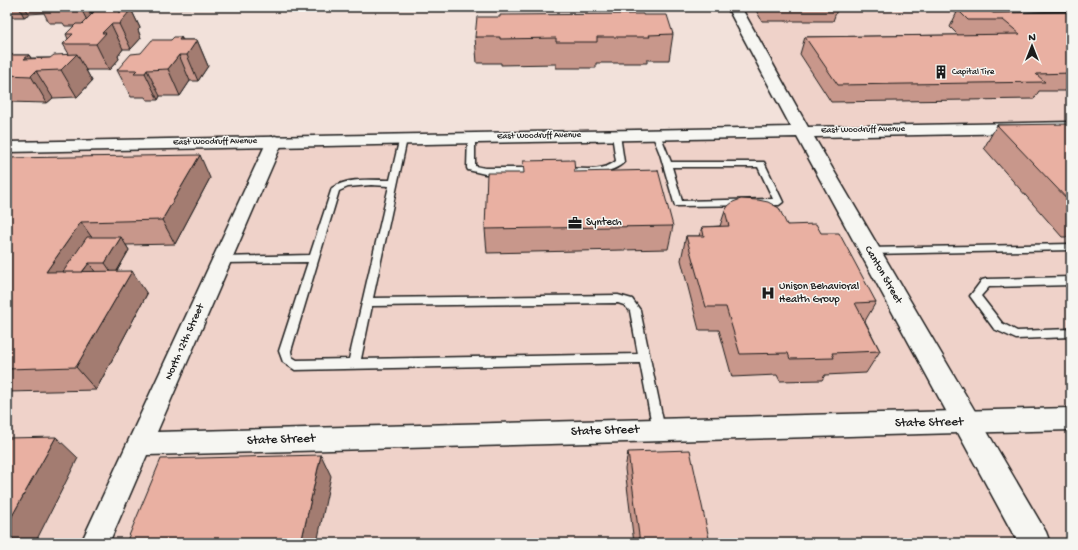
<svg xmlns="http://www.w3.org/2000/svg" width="1078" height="550" font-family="'Gochi Hand',sans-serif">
  <rect width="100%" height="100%" fill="#f2e1da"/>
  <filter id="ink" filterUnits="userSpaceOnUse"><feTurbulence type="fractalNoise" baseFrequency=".025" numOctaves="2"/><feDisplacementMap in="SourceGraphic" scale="8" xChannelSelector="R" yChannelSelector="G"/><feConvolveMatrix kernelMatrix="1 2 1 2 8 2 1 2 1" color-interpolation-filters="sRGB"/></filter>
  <g filter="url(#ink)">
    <path fill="#efd2c9" d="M 726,7 L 1071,7 L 1071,543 L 7,543 L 7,140 L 789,126 Z"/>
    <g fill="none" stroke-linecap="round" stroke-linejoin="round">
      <g stroke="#1c1c1c" stroke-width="3">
        <g id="service">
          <path d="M 653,132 L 656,132 L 660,134 L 671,162 L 764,162 L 783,202 L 779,205 L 675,206 L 660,154 L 652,134 ZM 672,167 L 758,167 L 773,199 L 682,201 Z"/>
          <path d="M 613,133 L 616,133 L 620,135 L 624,162 C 613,175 575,177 559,173 L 558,171 L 562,168 C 579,168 602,173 616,161 L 612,135 Z"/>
          <path d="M 468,135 L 474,135 L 475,137 L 475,166 L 485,168 L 536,168 L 540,171 L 536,174 L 485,174 L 468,170 L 467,168 Z"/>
          <path d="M 400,137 L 403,137 L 407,139 L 373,298 L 618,295 L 632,299 L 640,310 L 665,430 L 663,434 L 659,435 L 655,434 L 653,430 L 640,363 L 295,370 L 283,362 L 279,351 L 308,262 L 222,263 L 217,260 L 222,257 L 310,255 L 332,188 C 349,177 371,180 390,180 ZM 371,185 L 389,186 L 349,359 L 297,360 L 292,357 L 291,351 L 339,191 L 348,187 ZM 618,303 L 624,305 L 630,311 L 638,354 L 361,359 L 372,306 Z"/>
          <path d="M 1071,244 L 1071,250 L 869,254 L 864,251 L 869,248 Z"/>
          <path d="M 1071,277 L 1071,285 L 989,287 L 981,296 L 1002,323 L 1017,331 L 1071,329 L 1071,337 L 1016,339 L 994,329 L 970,296 L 982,280 L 986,279 Z"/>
        </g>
      </g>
      <g stroke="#1c1c1c" stroke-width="3">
        <g id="minor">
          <path d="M 949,7 L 1071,7 L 1071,10 L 994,13 L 955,11 L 951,10 Z"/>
          <path d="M 275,136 L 281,138 L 283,141 L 157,432 L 1071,408 L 1071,430 L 147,455 L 109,543 L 81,543 L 267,141 L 269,138 Z"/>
        </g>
      </g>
      <g stroke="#1c1c1c" stroke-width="3">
        <path id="tertiary" d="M 727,7 L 741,7 L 808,127 L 1071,122 L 1071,132 L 814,137 L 1046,532 L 1050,543 L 1018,543 L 797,137 L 7,152 L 7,142 L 791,127 Z"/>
      </g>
      <use href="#service" fill="#f6f6f2" fill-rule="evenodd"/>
      <use href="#minor" fill="#f6f6f2" fill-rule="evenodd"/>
      <use href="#tertiary" fill="#f6f6f2" fill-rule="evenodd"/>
    </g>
    <g fill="#c8978b" stroke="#1c1c1c">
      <path d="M 7,7 L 130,7 L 140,28 L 138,30 L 141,38 L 131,49 L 123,49 L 118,56 L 119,59 L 109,70 L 86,70 L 92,81 L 77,97 L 53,98 L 47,103 L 7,102 L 7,55 L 29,55 L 31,58 L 50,58 L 69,54 L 63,44 L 68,39 L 66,34 L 74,26 L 65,26 L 63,23 L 49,23 L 44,13 L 29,14 L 24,17 L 7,17 Z"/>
      <path d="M 170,7 L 244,7 L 171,8 Z"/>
      <path d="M 262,7 L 292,7 L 290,9 L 263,10 Z"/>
      <path d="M 754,7 L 838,7 L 833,21 L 762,21 Z"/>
      <path d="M 958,10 L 993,13 L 1071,12 L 1071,91 L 1039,91 L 1034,99 L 831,102 L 800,54 L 805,37 L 958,35 L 950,27 Z"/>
      <path d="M 643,15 L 673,34 L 669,60 L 647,60 L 647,63 L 596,63 L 596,68 L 556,68 L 556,64 L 501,65 L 501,63 L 477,63 L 475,37 Z"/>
      <path d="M 181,37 L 183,40 L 197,40 L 208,66 L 198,81 L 190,81 L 180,96 L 160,96 L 158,100 L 147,100 L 145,97 L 131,97 L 117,70 L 171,40 Z"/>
      <path d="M 997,125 L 1071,126 L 1071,237 L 1062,237 L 984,148 Z"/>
      <path d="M 7,158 L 210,178 L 175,244 L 126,245 L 129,250 L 117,271 L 147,294 L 96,390 L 7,392 Z"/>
      <path d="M 575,172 L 673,226 L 668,249 L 487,253 L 485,229 Z"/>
      <path d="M 725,211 L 787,225 L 821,233 L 876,302 L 865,321 L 880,351 L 866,373 L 825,375 L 822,380 L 780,381 L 777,375 L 732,377 L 719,330 L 699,330 L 681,260 L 686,236 L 699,236 L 702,227 L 720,226 Z"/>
      <path d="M 628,452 L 710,543 L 634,543 L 625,469 Z"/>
    </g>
    <g fill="#a37b71" stroke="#1c1c1c">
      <path d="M 19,7 L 25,7 L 29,14 L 24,17 Z"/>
      <path d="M 80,7 L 86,7 L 94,22 L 90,26 Z"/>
      <path d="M 107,7 L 130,7 L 140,28 L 138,30 L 141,38 L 131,49 L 119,24 Z"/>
      <path d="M 111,24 L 123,49 L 118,56 L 119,59 L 109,70 L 96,44 L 102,33 Z"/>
      <path d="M 181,37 L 188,53 L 197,40 L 208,66 L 198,81 L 187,55 L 179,40 Z"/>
      <path d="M 77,54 L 92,81 L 77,97 L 61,70 Z"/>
      <path d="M 29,55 L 38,71 L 36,71 L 53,98 L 47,103 L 31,76 L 24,59 Z"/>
      <path d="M 179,55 L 190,81 L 180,96 L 168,69 Z"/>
      <path d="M 147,70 L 160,96 L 158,100 L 145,73 Z"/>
      <path d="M 200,155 L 210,178 L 175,244 L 162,220 Z"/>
      <path d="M 81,222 L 97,245 L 60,275 L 46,272 Z"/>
      <path d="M 121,237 L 129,250 L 114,276 L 105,263 Z"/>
      <path d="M 89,263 L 98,276 L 81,274 Z"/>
      <path d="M 132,271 L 147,294 L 96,390 L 76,367 Z"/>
      <path d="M 56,437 L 78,458 L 35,543 L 7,543 L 7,525 Z"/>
      <path d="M 321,455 L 331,476 L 317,543 L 301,543 Z"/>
    </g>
    <g fill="#e9b0a2" stroke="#1c1c1c">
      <path d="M 96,7 L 125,7 L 119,12 L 129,12 L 119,24 L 111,24 L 102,33 L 106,33 L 96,44 L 63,44 L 73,34 L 66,34 L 76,24 L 82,24 L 94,12 L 90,13 Z"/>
      <path d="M 958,10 L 989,10 L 993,13 L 1071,12 L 1071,73 L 1036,74 L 1045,82 L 838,85 L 805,37 L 1020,34 L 1003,20 L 968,20 Z"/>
      <path d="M 643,14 L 643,15 L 667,15 L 673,34 L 649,35 L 650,37 L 597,37 L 597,42 L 556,42 L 556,38 L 500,39 L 500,37 L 475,37 L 477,17 L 500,17 L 500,15 Z"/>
      <path d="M 174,37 L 181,37 L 179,40 L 197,40 L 187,55 L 179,55 L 168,69 L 147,70 L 145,73 L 134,73 L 137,70 L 117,70 L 131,54 L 141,53 L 152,40 L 171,40 Z"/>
      <path d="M 77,54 L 61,70 L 36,71 L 31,76 L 7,75 L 7,55 L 29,55 L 24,59 L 50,58 L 54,55 Z"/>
      <path d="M 1069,124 L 1071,126 L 1071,203 L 997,125 Z"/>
      <path d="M 200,155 L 162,220 L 81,222 L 46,272 L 132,271 L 76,367 L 7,369 L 7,158 Z"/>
      <path d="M 574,160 L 575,172 L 658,170 L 673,226 L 485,229 L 487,173 L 524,173 L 523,161 Z"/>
      <path d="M 741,199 L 758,200 L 768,202 L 779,208 L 787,225 L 816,224 L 821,233 L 839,233 L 876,302 L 855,303 L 880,351 L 832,353 L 834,358 L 790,359 L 788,353 L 740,354 L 726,307 L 706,307 L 686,236 L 704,236 L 702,227 L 729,226 L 725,211 L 728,206 L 733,202 Z"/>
      <path d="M 87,237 L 121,237 L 105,263 L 89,263 L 82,272 L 63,272 Z"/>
      <path d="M 56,437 L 7,525 L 7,438 Z"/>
      <path d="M 690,450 L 710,543 L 640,543 L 628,452 Z"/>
      <path d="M 321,455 L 301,543 L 126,543 L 161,459 Z"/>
    </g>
  </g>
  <defs>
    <g id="building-bare" transform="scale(1.08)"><path d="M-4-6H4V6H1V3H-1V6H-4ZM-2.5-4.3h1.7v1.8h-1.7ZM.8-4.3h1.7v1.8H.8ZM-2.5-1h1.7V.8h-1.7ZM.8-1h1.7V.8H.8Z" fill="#1c1c1c" stroke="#f6f6f2" stroke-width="2.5" paint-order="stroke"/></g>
    <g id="office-bare" transform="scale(1.08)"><path d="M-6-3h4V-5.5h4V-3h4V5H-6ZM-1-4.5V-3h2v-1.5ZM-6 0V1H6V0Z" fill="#1c1c1c" stroke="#f6f6f2" stroke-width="2.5" paint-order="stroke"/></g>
    <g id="hospital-bare" transform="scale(1.08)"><path d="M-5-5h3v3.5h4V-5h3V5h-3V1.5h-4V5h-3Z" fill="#1c1c1c" stroke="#f6f6f2" stroke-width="2.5" paint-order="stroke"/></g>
  </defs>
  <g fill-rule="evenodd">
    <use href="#building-bare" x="941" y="72"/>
    <use href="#office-bare" x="575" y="223"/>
    <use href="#hospital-bare" x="768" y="293"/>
  </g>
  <g text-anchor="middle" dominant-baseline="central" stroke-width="3" stroke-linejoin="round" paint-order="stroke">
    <g font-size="9" fill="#1c1c1c" stroke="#f6f6f2" text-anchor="start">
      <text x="952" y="72">Capital Tire</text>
    </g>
    <g font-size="9" fill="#1c1c1c" stroke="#f6f6f2">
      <text transform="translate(863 130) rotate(-1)">East Woodruff Avenue</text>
      <text transform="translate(539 136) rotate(-1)">East Woodruff Avenue</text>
      <text transform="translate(215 142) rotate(-1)">East Woodruff Avenue</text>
    </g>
    <g font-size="11" fill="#1c1c1c" stroke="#f6f6f2" text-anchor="start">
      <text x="586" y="223">Syntech</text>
      <text x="779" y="287">Unison Behavioral<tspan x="779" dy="13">Health Group</tspan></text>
    </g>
    <g font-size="11" fill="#1c1c1c" stroke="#f6f6f2">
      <text transform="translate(883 275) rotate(60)">Canton Street</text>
      <text transform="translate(185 342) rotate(-66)">North 12th Street</text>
    </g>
    <g font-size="13" fill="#1c1c1c" stroke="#f6f6f2">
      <text transform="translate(929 423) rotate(-1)">State Street</text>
      <text transform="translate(605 431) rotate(-2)">State Street</text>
      <text transform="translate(281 440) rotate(-2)">State Street</text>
    </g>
  </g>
  <rect width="1078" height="550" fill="none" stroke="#f6f6f2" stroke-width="24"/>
  <rect x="12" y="12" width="1054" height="526" fill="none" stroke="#1c1c1c" stroke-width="1.5" filter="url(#ink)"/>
  <g transform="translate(1032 46)" stroke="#f6f6f2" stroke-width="3" paint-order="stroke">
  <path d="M0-3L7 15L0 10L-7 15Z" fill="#1c1c1c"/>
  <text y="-6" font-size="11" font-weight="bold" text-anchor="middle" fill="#1c1c1c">N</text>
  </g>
</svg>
